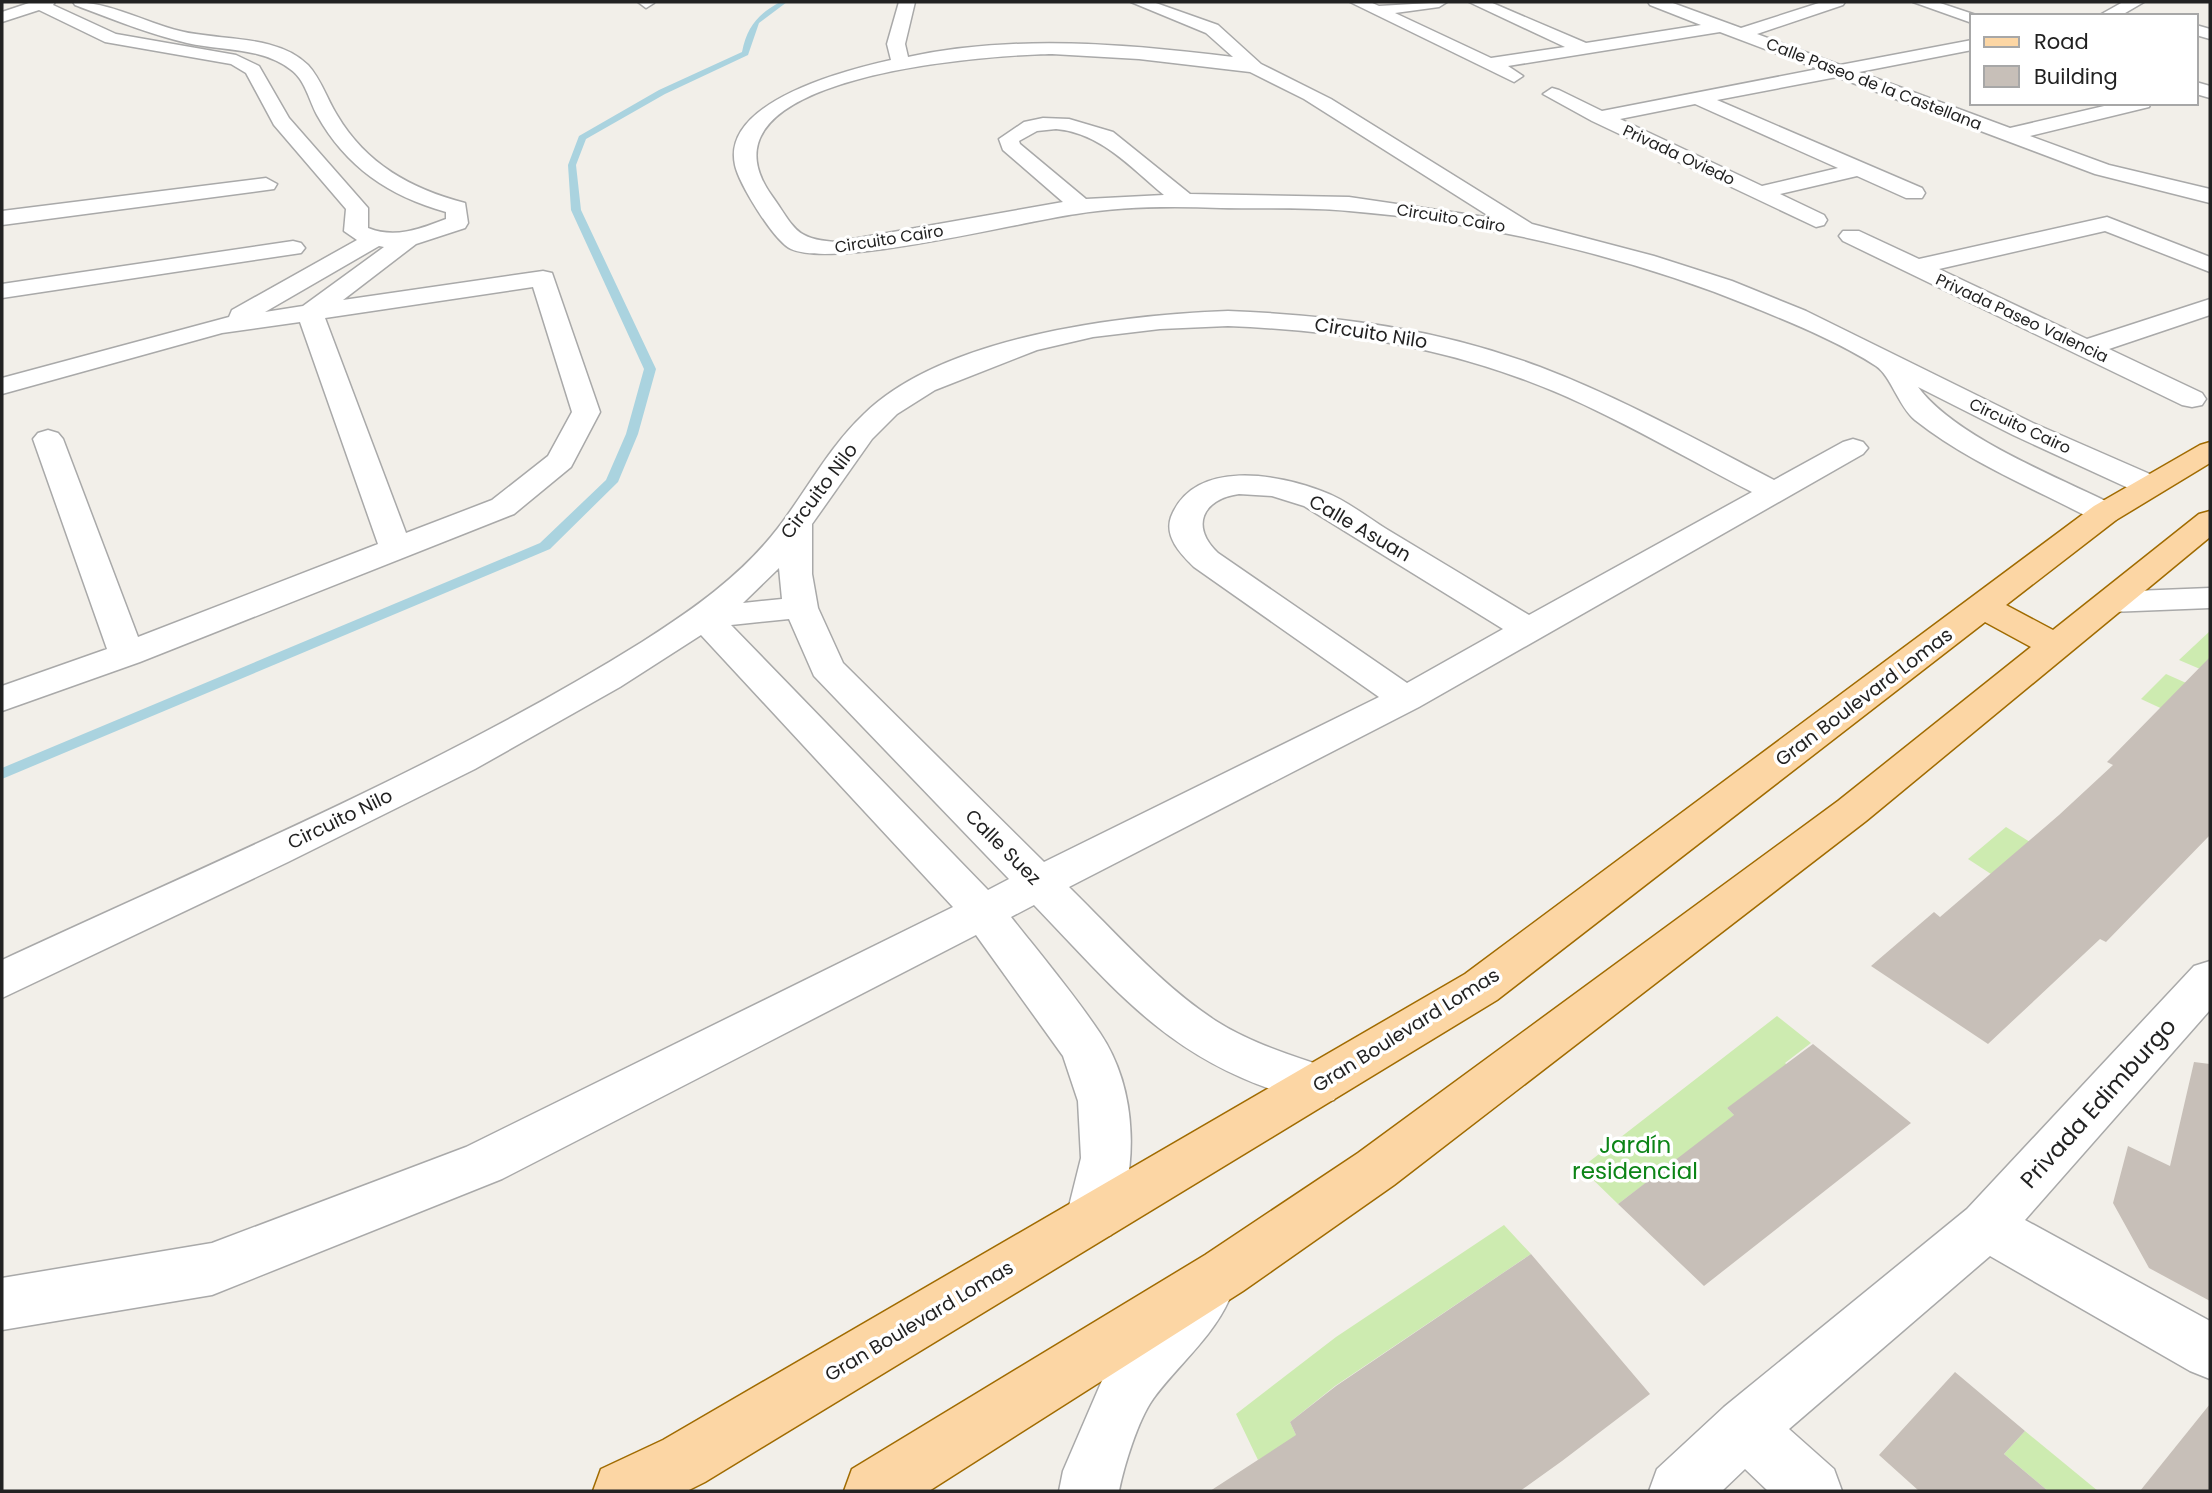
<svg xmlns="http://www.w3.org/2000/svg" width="2212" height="1493" font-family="Poppins,sans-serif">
  <rect width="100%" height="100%" fill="#f2efe9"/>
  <g fill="#cdebb0">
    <path d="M 2210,631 L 2210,658 L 2200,669 L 2179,660 Z"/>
    <path d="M 2166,674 L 2193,686 L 2169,712 L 2141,699 Z"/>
    <path d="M 2006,827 L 2030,842 L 1991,874 L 1968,859 Z"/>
    <path d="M 1777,1016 L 1811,1043 L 1785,1063 L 1798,1075 L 1727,1108 L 1735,1116 L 1618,1204 L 1581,1168 Z"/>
    <path d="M 1504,1225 L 1531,1254 L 1335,1386 L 1290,1422 L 1297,1437 L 1258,1460 L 1236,1414 L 1336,1337 Z"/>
    <path d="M 2025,1431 L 2098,1491 L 2048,1491 L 2004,1454 Z"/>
  </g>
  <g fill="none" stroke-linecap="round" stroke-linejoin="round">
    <path fill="#aad3df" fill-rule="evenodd" d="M 780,2 L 787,2 L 759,23 L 748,55 L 665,94 L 586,139 L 576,165 L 581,210 L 656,369 L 638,434 L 618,482 L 550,549 L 2,779 L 2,768 L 540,543 L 606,480 L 626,434 L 644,369 L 571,210 L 568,165 L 579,136 L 659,90 L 742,52 C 747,27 758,14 780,2 Z"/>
  </g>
  <g fill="#c7bfb8">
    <path d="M 2210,657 L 2210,835 L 2106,942 L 2100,939 L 1988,1044 L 1871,966 L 1934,912 L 1940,917 L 2059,815 L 2113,765 L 2107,762 Z"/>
    <path d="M 1813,1044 L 1911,1123 L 1704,1286 L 1618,1204 L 1734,1115 L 1727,1108 Z"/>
    <path d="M 2194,1062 L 2210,1064 L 2210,1301 L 2149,1268 L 2113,1203 L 2128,1146 L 2170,1166 Z"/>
    <path d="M 1531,1254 L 1650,1394 L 1562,1461 L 1520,1491 L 1210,1491 L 1296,1435 L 1290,1422 L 1336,1386 Z"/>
    <path d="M 1955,1372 L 2025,1431 L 2004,1454 L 2048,1491 L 1919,1491 L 1879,1455 Z"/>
    <path d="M 2210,1404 L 2210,1491 L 2140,1491 Z"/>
  </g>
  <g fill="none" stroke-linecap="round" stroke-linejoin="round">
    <g stroke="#a9a9a9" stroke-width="3">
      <g id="minor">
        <path d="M 32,2 L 55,2 L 53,5 L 116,34 L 236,55 L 259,66 L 289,118 L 368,208 L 368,228 C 395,239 420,229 446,219 L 446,212 C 389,196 346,167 317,115 C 309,100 305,79 290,69 C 261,47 221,51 187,43 C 149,34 112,19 75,5 L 73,2 C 110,2 144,22 180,31 C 219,41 277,34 308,65 C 321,79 327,99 337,115 C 366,164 411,189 465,203 L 468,223 L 465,228 L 416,244 L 343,300 L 543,271 L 552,273 L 600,412 L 571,467 L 514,514 L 140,662 L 2,711 L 2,686 L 107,649 L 33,439 L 38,433 L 48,430 L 58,433 L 63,439 L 138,637 L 378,544 L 300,322 L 222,333 L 2,394 L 2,378 L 229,317 L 232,310 L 357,240 L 344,231 L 346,209 L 274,125 L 246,73 L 231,64 L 105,42 L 39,10 L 2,22 L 2,12 ZM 379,246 L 384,247 L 303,306 L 265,312 ZM 533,287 L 572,412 L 548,456 L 492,500 L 406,533 L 325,318 Z"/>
        <path d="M 638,2 L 654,2 L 654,3 L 646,8 Z"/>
        <path d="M 899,2 L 915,2 L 905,44 L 908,57 C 1014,34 1127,44 1233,57 L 1206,33 L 1131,2 L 1153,2 L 1218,25 L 1261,64 L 1331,99 L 1532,224 L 1654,256 L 1732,281 L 1806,311 L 2033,423 L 2159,478 L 2163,485 L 2159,492 L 2148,494 L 2137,492 L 2013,435 L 1918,387 C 1956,438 2058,477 2116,506 L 2121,513 L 2116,520 L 2105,522 L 2094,520 C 2035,489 1968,462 1915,420 C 1899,407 1891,376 1876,366 C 1839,342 1794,324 1753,307 C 1628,256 1483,222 1349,211 C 1306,207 1263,209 1221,208 C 1173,206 1123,206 1076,214 C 1019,222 834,269 791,249 C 774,241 739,184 735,165 C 721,101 847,70 891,60 L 887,44 ZM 1052,54 L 1139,59 L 1250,72 L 1304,99 L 1492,218 L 1349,197 L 1190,194 L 1113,132 L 1069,119 L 1043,118 L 1024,122 L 999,139 L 1003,150 L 1063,202 L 836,242 C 794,239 795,228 772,196 C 685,75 988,55 1052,54 ZM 1056,129 C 1101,133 1130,167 1164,195 L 1086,199 L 1020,144 L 1019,141 L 1037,131 Z"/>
        <path d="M 1350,2 L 1370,2 L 1379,6 L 1447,2 L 1439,7 L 1395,13 L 1491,58 L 1565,47 L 1469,2 L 1490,2 L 1586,43 L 1701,25 L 1650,5 L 1648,2 L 1670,2 L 1741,28 L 1822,2 L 1845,2 L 1843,5 L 1757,34 L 1840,65 L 1972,40 L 1972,50 L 1859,72 L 2010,128 L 2117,103 L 2151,103 L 2149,107 L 2030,136 L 2109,165 L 2210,189 L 2210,203 L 2095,174 L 1837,77 L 1717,100 L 1922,188 L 1925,193 L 1922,198 L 1906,198 L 1857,176 L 1780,194 L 1824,215 L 1827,220 L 1824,225 L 1816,227 L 1592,121 L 1543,94 L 1552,88 L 1559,90 L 1602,111 L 1818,69 L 1720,32 L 1508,66 L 1523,76 L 1514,82 ZM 1695,104 L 1838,168 L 1762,186 L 1620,119 Z"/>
        <path d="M 1913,2 L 1937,2 L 1979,16 L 1972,16 L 1972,23 Z"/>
        <path d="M 2123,2 L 2144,2 L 2120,16 L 2098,16 Z"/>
        <path d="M 2196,25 L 2210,29 L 2210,39 L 2196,35 Z"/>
        <path d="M 2196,82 L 2210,86 L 2210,98 L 2196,94 Z"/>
        <path d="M 266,178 L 277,184 L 274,189 L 2,225 L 2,211 Z"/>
        <path d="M 2107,217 L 2210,257 L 2210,272 L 2105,231 L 1939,269 L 2087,339 L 2210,299 L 2210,315 L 2109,349 L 2202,393 L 2206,399 L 2202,405 L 2192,407 L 2182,405 L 1843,241 L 1839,236 L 1843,231 L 1859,231 L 1919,259 Z"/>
        <path d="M 293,241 L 301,243 L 305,248 L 301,253 L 2,298 L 2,284 Z"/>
        <path d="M 1228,311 C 1334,315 1440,329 1540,367 C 1621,398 1697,440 1774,480 L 1843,442 L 1853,439 L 1863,442 L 1868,448 L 1863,454 L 1419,707 L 1069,887 C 1116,933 1161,985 1216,1021 C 1252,1044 1294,1056 1334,1070 L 1341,1085 L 1334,1100 C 1310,1108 1297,1098 1273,1090 C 1163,1052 1112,986 1034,905 L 1011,917 C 1041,955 1073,993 1100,1033 C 1139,1091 1139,1173 1111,1235 L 1092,1242 L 1073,1235 L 1066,1218 L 1081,1158 L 1078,1101 L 1063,1056 L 976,935 L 502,1179 L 212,1295 L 2,1330 L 2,1278 L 212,1243 L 466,1147 L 953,907 L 701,635 L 620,687 L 475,769 L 288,862 L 2,998 L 2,960 C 217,860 440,768 642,642 C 692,610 741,576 778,528 C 807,490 829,447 864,414 C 944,336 1121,315 1228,311 ZM 1228,326 C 1327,330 1423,343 1517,377 C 1599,406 1674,452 1752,492 L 1529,615 C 1482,587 1435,558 1388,530 C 1367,517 1346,500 1324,492 C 1279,474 1194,458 1171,517 C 1164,537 1181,554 1194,567 L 1379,697 L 1044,862 L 843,663 L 818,608 L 812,574 L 812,524 L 872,439 L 897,414 L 935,390 L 1037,350 L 1093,337 L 1160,329 ZM 1239,494 L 1272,496 L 1304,506 L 1503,629 L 1407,683 L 1218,553 C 1190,527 1202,499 1239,494 ZM 779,568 L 782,599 L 743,603 ZM 789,619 L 814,676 L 1009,879 L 988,890 L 731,625 Z"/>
        <path d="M 2210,588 L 2210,608 L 2110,612 L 2098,609 L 2093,602 L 2098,595 L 2110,592 Z"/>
        <path d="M 2210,961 L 2210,1010 L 2025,1220 L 2210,1321 L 2210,1379 L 2190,1371 L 1990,1256 L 1789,1429 L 1834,1469 L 1842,1491 L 1768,1491 L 1745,1469 L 1722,1491 L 1649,1491 L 1657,1469 L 1724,1407 L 1967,1209 L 2194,966 Z"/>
        <path d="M 1201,1274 L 1220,1281 L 1229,1300 C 1212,1338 1177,1366 1153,1399 C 1138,1420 1124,1466 1119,1491 L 1059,1491 L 1063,1471 L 1110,1362 L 1182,1281 Z"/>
      </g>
    </g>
    <g stroke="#a06b00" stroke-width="3">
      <path id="major" d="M 2210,442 L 2210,463 L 2116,520 L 2006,605 L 2053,630 L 2199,514 L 2210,511 L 2210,537 L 1866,821 L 1394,1185 L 1243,1291 L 929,1491 L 844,1491 L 852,1469 L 1205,1255 L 1358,1153 L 1838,801 L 2031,647 L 1985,622 L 1497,1000 L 705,1482 L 687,1491 L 593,1491 L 601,1469 L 663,1440 L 1465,974 L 2094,506 L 2200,445 Z"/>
    </g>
    <use href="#minor" fill="#fff" fill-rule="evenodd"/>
    <use href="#major" fill="#fcd6a4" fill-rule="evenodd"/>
  </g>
  <g text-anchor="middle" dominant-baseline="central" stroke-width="7" stroke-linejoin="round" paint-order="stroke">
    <g font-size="16" fill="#222" stroke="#fff">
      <text transform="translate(1874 84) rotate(21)">Calle Paseo de la Castellana</text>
      <text transform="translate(1679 155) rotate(25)">Privada Oviedo</text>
      <text transform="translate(1451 218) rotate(9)">Circuito Cairo</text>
      <text transform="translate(889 239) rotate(-9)">Circuito Cairo</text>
      <text transform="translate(2022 318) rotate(25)">Privada Paseo Valencia</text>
      <text transform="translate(2020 426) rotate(25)">Circuito Cairo</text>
    </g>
    <g font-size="19" fill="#222" stroke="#fff">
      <text transform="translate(1371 333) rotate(9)">Circuito Nilo</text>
      <text transform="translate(819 491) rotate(-53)">Circuito Nilo</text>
      <text transform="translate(1360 528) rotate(30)">Calle Asuan</text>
      <text transform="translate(1864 697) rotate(-37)">Gran Boulevard Lomas</text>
      <text transform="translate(340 819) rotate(-26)">Circuito Nilo</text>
      <text transform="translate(1003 847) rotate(45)">Calle Suez</text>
      <text transform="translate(1406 1030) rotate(-32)">Gran Boulevard Lomas</text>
      <text transform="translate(919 1321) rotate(-31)">Gran Boulevard Lomas</text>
    </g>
    <g font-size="23" fill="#222" stroke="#fff">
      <text transform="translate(2098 1103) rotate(-48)">Privada Edimburgo</text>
    </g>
    <g font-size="23" fill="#0c8416" stroke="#fff">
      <text x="1635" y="1145">Jardín<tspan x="1635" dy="26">residencial</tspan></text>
    </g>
  </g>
  <rect width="2212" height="1493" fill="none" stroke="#222222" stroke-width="7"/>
  <rect x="1970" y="14" width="228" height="91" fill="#ffffff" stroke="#a7a7a7" stroke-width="2"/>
  <rect x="1984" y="37" width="35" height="10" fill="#fcd6a4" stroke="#a7a7a7" stroke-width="2"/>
  <text x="2034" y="49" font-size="21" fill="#222222">Road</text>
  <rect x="1984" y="66" width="35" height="21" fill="#c7bfb8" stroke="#a7a7a7" stroke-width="2"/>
  <text x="2034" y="84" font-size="21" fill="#222222">Building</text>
</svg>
